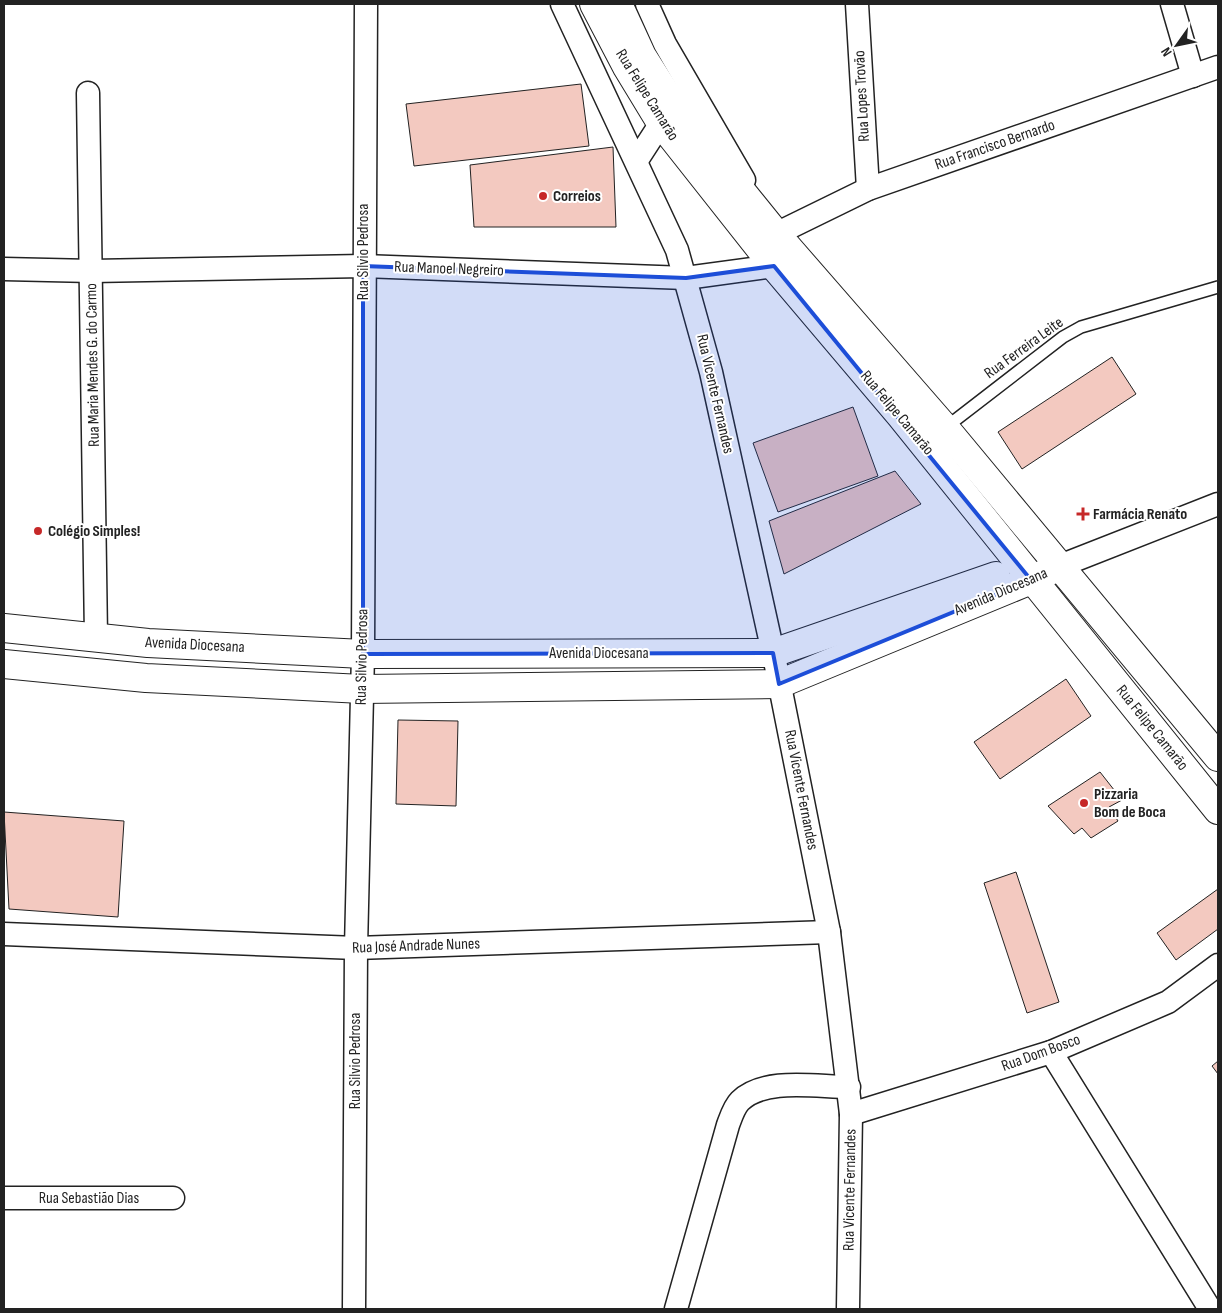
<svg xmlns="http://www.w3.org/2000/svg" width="1222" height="1313" font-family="'Sofia Sans Condensed',sans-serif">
  <rect width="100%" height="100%" fill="#fff"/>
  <g fill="#f3c9c0" stroke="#222">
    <path d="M 581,84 L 589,146 L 414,166 L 406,104 Z"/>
    <path d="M 613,147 L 616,227 L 474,227 L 470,165 Z"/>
    <path d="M 1112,357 L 1136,394 L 1022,469 L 998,432 Z"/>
    <path d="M 853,407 L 878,476 L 778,512 L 753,443 Z"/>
    <path d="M 895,471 L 921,504 L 784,574 L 769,521 Z"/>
    <path d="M 1066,679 L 1091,716 L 1000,779 L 974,742 Z"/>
    <path d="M 398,720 L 458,721 L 456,806 L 396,804 Z"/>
    <path d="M 1100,772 L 1122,800 L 1109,807 L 1118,821 L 1091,838 L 1082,828 L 1074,834 L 1048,806 Z"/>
    <path d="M 4,812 L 124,821 L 118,917 L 9,909 Z"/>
    <path d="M 1016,872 L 1059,1002 L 1027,1013 L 984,883 Z"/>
    <path d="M 1218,889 L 1218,929 L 1176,960 L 1157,933 Z"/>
    <path d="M 1218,1061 L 1218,1074 L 1212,1066 Z"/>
  </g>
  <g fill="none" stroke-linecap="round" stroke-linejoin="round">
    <g stroke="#222" stroke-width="14">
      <path id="lane" d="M 945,428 L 1063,337 L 1081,327 L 1218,287"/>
    </g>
    <g stroke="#222" stroke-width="25">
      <g id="street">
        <path d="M 562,4 L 677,250 L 711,372 L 776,666 L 829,932 L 851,1114 L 848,1309"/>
        <path d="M 647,4 L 665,44 L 744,180"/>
        <path d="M 857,4 L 868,189"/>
        <path d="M 1172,4 L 1193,76"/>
        <path d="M 88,93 L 96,637"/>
        <path d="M 637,160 L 661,123"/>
        <path d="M 768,221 L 776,234 L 868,189 L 1218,67"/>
        <path d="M 4,269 L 92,271 L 363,266 L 686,278 L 774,266"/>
        <path d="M 1060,566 L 1218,504"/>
        <path d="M 4,934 L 356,948 L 829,932"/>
        <path d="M 1051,1052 L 1210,1309"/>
        <path d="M 851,1114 L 1051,1052 L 1168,1002 L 1218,965"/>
        <path d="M 4,1198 L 173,1198"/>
        <path d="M 354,1309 L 356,948 L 363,654 L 366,4"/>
        <path d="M 676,1309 L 728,1125 C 731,1117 734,1107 740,1101 C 765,1077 816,1087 849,1087"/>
      </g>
    </g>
    <g stroke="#222" stroke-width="30">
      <g id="secondary">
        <path d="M 594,4 L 627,67 L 661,123 L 774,266 L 901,416 L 1218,810"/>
        <path d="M 618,4 L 642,56 L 679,114 L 776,234 L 945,428 L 1218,757"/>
        <path d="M 4,628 L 148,643 L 363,654 L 773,653 L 996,576"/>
        <path d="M 4,664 L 146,678 L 362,689 L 779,684 L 1031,580 L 1060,566"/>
      </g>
    </g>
    <use href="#lane" stroke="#fff" stroke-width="11"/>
    <use href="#street" stroke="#fff" stroke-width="22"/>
    <use href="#secondary" stroke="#fff" stroke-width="28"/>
  </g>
  <path fill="#1d4ed8" fill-opacity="0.2" stroke="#1d4ed8" stroke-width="4" stroke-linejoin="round" d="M 363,266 L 686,278 L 774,266 L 1031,580 L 779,684 L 773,653 L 363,654 Z"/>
  <g fill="#c62828" stroke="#fff" stroke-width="2">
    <circle cx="543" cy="196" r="5"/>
    <path d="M1080.5 506.5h5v5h5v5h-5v5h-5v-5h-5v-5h5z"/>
    <circle cx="38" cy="531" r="5"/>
    <circle cx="1084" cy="803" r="5"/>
  </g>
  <g text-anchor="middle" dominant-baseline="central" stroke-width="4" stroke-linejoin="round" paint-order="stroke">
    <g font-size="16" fill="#222" stroke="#fff">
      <text transform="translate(647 95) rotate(58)">Rua Felipe Camarão</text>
      <text transform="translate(862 96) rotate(-93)">Rua Lopes Trovão</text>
      <text transform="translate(995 145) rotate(-19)">Rua Francisco Bernardo</text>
      <text transform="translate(363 252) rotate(-90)">Rua Silvio Pedrosa</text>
      <text transform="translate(449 269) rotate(2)">Rua Manoel Negreiro</text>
      <text transform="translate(1024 348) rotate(-36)">Rua Ferreira Leite</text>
      <text transform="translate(93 365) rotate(-91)">Rua Maria Mendes G. do Carmo</text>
      <text transform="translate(715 394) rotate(77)">Rua Vicente Fernandes</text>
      <text transform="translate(897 413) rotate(50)">Rua Felipe Camarão</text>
      <text transform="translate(1001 592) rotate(-23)">Avenida Diocesana</text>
      <text transform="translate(195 645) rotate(3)">Avenida Diocesana</text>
      <text x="599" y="653">Avenida Diocesana</text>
      <text transform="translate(362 657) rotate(-89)">Rua Silvio Pedrosa</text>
      <text transform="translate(1152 728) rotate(51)">Rua Felipe Camarão</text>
      <text transform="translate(801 790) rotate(79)">Rua Vicente Fernandes</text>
      <text transform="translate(416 946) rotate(-2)">Rua José Andrade Nunes</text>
      <text transform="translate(1041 1053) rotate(-20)">Rua Dom Bosco</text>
      <text transform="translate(355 1061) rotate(-90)">Rua Silvio Pedrosa</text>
      <text transform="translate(850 1190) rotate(-89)">Rua Vicente Fernandes</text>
      <text x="89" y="1198">Rua Sebastião Dias</text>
    </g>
    <g font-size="16" font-weight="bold" fill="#222" stroke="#fff" text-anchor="start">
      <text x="553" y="196">Correios</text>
      <text x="1093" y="514">Farmácia Renato</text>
      <text x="48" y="531">Colégio Simples!</text>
      <text x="1094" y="794">Pizzaria<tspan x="1094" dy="18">Bom de Boca</tspan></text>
    </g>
  </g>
  <rect width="1222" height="1313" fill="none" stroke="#222222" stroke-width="10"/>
  <g transform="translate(1177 45) rotate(237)" stroke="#ffffff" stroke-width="4" paint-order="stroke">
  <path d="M0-4L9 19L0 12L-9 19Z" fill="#222222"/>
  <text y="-8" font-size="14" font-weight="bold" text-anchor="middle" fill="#222222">N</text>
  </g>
</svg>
